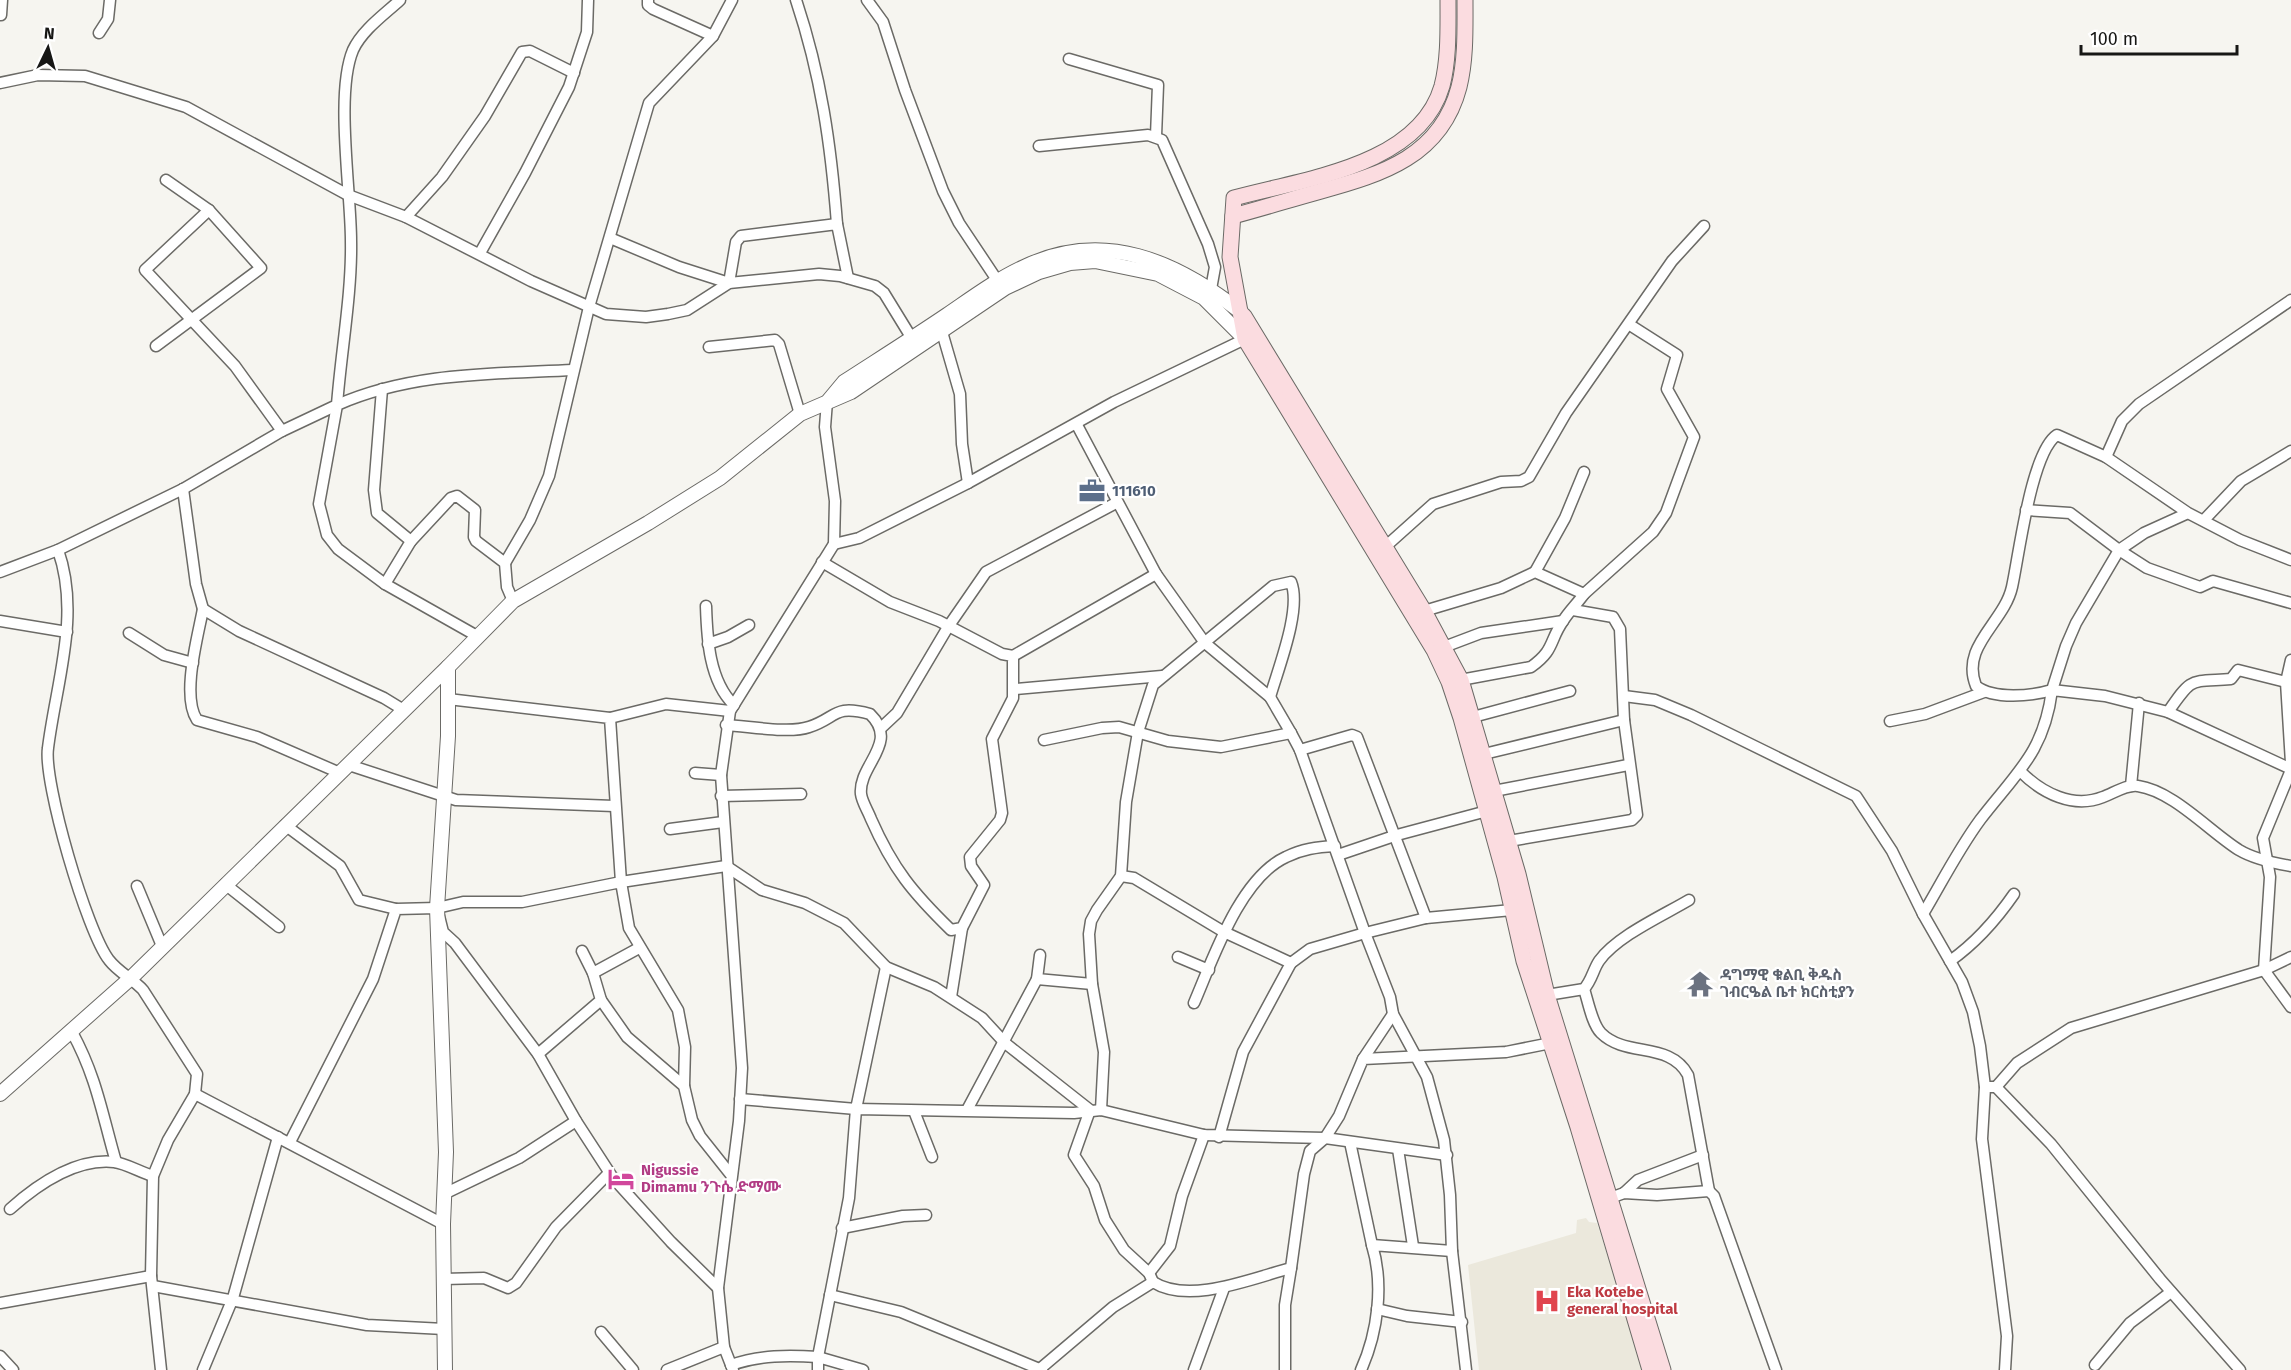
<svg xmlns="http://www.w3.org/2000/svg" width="2291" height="1370" font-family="'Fira Sans','Noto Sans Ethiopic',sans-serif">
  <rect width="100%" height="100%" fill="#f6f5f0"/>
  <path fill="#ebe8dc" d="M 1586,1218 L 1589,1222 L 1597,1223 L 1645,1370 L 1479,1370 L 1468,1265 L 1576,1233 L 1577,1220 Z"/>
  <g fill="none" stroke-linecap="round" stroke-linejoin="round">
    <g stroke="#6b6a66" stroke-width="13">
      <g id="minor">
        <path d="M 648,0 L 648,5 L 653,9 L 713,36"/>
        <path d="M 796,0 C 821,75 831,145 837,224"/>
        <path d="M 867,0 L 883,22 L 905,90 L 943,191 L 959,223 L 997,280"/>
        <path d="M 1,15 L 2,0"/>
        <path d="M 99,33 L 108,19 L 110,0"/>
        <path d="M 1069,59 L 1158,85 L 1156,136"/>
        <path d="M 0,83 L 38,75 L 85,76 L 186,107 L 348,195 L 406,217 L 531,281 L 606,314 L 646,317 L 668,314 L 687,310 L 729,283 L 819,274 L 840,276 L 875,286 L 884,293 L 911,337"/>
        <path d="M 1039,146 L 1148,135 L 1162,140 L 1208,244 L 1215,267 L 1211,289"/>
        <path d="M 209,210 L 145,270 L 235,366 L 282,431"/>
        <path d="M 406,217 L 442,177 L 485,116 L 522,52 L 530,51 L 574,73"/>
        <path d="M 610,238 L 679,267 L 729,283 L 736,242 L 741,236 L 837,224 L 848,278"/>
        <path d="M 480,253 L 525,173 L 569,87 L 587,32 L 588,0"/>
        <path d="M 942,332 L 960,394 L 962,444 L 968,483"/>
        <path d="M 156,346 L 261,268 L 209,210 L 166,180"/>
        <path d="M 709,347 L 775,340 L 779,344 L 800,414"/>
        <path d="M 382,389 L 374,490 L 377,513 L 411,541 L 385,584"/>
        <path d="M 1077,425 L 1156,574 L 1205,643 L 1270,697 L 1291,733 L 1300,750 L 1365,933 L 1310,949 L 1291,963"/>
        <path d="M 2106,457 L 2122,421 L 2139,404 L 2291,300"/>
        <path d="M 183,489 L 196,584 L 203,609"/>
        <path d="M 2026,510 L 2070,513 L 2119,550 L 2147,568 L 2200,587 L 2213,581 L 2291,603"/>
        <path d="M 2188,513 L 2144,533 L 2119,550 L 2076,623 L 2066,646 L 2052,690 C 2032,696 1994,700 1976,686 C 1960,646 2004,623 2012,587 C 2019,556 2031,452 2057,435 L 2106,457 L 2188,513 L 2240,540 L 2291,560"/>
        <path d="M 2204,520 L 2241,481 L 2291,451"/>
        <path d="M 411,541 L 451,498 L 457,496 L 475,510 L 474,537 L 476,541 L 505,563 L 507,587 L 513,601"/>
        <path d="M 834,544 L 859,538 L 968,483 L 1114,402 L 1245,339"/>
        <path d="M 1385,547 L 1433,504 L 1501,482 L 1521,481 L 1529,477 L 1566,413 L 1642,304 L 1672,261 L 1704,226"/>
        <path d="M 505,563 L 530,520 L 549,476 L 589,307 L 649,103 L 713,36 L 732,0"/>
        <path d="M 0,572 L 58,550"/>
        <path d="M 1535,572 L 1565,518 L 1584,472"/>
        <path d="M 706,606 C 707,638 709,681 734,705"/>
        <path d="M 1424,611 L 1501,588 L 1535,572 L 1584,594 L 1653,532 L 1666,513 L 1694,437 L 1667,389 L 1677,355 L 1630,325"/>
        <path d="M 0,621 L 67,632"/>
        <path d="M 129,633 L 164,655 L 193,663"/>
        <path d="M 477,636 L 385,584 L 338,549 L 327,535 L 319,504 L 337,405 C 412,372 492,374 573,370"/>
        <path d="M 708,644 L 728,637 L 749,625"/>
        <path d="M 1444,647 L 1481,633 L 1563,621"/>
        <path d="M 1013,656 L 1156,574"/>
        <path d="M 1455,681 L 1531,667 C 1555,650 1549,641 1563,621 C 1569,611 1577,604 1584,594"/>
        <path d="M 2291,685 L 2286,682 L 2291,763"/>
        <path d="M 1015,689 L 1162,676"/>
        <path d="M 1624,696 L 1655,700 L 1691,715 L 1856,796 L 1892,851 L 1923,914"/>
        <path d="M 448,699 L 610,718 L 621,882 L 726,866 L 762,890 L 805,903 L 844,923 L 886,967 L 934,987 L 982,1018 L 1005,1043 L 1090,1110 L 1074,1155 L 1094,1186 L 1105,1220 L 1124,1250 L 1149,1273 L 1153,1282"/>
        <path d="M 2168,712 C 2193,676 2189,682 2231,679 L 2238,670 L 2286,682 L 2291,660"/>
        <path d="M 1473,717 L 1570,691"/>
        <path d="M 610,718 L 666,704 L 730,711"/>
        <path d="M 1890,721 L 1925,714 L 1984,692"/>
        <path d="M 726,725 C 748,726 789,734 809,727 C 837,718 833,704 870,714 C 900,743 858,765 861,794 C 862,802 868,811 871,819 C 893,869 913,893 951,930 L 962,928 L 984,885 L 971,866 L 970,857 L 1000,820 L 1002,813 L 992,739 L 1013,698 L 1013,656 L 1002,654 L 939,621 L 890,602 L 822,562"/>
        <path d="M 881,728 L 897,713 L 948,627 L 986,572 L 1116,503"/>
        <path d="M 1044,740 L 1102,728 L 1119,727 L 1168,741 L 1221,747 L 1291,733"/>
        <path d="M 1300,750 L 1352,735 L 1357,737 L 1426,918"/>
        <path d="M 1484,754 L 1624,720"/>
        <path d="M 349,765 L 456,800 L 614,806"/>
        <path d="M 2291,770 L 2263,838 L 2270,877 L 2264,970 L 2291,1007"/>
        <path d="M 2021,772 C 2042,793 2073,809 2103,797 C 2114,793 2127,784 2138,786 C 2173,791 2209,831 2239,850 C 2254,859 2273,863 2291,866"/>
        <path d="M 340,773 L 257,737 L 197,720 C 181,696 198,636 203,609 L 239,631 L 384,698 L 402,709"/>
        <path d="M 695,773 L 721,775"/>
        <path d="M 2131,786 L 2139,703"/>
        <path d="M 1494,791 L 1628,765"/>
        <path d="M 721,796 L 801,794"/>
        <path d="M 285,825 L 340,866 L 359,900 L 396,909"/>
        <path d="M 670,829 L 723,822"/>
        <path d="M 1509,841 L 1632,820 L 1637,815 L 1624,720 L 1620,629 L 1613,617 L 1573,610"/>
        <path d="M 1338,855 L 1397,835 L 1487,811"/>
        <path d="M 1121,876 L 1134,878 L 1224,932 L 1291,963 L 1243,1052 L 1219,1137"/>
        <path d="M 225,884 L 279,927"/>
        <path d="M 137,886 L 162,946"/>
        <path d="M 437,908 L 463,902 L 522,902 L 621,882 L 629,928 L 678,1010 L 685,1047 L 684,1086"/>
        <path d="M 582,951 L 593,973 L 639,948"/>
        <path d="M 1040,955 L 1037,979 L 1092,984"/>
        <path d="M 1178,957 L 1209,970"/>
        <path d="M 1950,961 C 1977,942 1996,920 2014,894"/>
        <path d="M 1584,989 C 1588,1001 1592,1024 1601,1033 C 1626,1058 1670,1041 1688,1075 L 1709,1191"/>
        <path d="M 1547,995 L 1584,989 C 1592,980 1593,970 1599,961 C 1617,936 1662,916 1689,900"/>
        <path d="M 951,997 L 962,928"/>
        <path d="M 601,1000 L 627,1037 L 684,1086 L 692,1120 L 700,1136 L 731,1175"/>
        <path d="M 1194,1003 C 1213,959 1240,878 1286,857 C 1302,849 1317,847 1335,846"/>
        <path d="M 72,1032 C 97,1078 102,1114 116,1162"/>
        <path d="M 538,1054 L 601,1000 L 593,973"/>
        <path d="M 1363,1059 L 1393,1014"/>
        <path d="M 1985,1087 L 1996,1087 L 2051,1144 L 2160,1279 L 2240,1370"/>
        <path d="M 1996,1087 L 2017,1063 L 2071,1028 L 2264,970 L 2291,957"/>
        <path d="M 195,1094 L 443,1224"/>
        <path d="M 740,1099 L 856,1109 L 886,967"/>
        <path d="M 967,1110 L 1037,979"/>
        <path d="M 1101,1110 L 1104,1052 L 1092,984 L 1089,934 L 1091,921 L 1097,910 L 1121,876 L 1126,802 L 1138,732 L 1153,685 L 1273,586 L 1291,582 C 1302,609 1278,669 1270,697"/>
        <path d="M 914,1111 L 932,1157"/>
        <path d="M 290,1142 L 373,979 L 396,909 L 437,908 L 443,932 L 455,943 L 538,1054 L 576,1121 L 613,1178 L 671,1242 L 718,1288"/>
        <path d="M 1350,1142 L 1372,1245"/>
        <path d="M 1398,1149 L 1413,1246"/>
        <path d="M 1624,1193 L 1638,1180 L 1703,1155"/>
        <path d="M 444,1194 L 519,1158 L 576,1121"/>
        <path d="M 1605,1200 L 1624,1193 L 1657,1195 L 1709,1191 L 1714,1196 L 1776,1370"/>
        <path d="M 10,1209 C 37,1185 76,1158 114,1162 C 125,1163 142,1173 153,1176"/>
        <path d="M 842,1228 L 903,1216 L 926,1215"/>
        <path d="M 1452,1251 L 1466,1370"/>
        <path d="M 1149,1273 L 1170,1246 L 1182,1196 L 1204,1135"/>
        <path d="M 443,1279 L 484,1278 L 508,1288 L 516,1283 L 556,1227 L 609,1173"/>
        <path d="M 153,1286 L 367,1325 L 444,1329"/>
        <path d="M 830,1295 L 901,1312 L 1042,1370"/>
        <path d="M 0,1303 L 151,1276"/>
        <path d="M 1377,1309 L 1407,1316 L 1462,1322"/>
        <path d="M 601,1332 L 633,1370"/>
        <path d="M 0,1356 L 13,1370"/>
        <path d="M 731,1365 C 760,1355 788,1355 818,1357 L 849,1198 L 856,1109 L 1074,1113 L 1101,1110 L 1204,1135 L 1325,1138 L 1447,1155"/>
        <path d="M 2095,1365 L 2130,1323 L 2171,1292"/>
        <path d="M 1041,1368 L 1113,1307 L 1153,1282 C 1189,1305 1253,1278 1291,1268 L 1304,1174 L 1310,1151 L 1325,1138 L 1339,1116 L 1363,1059 L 1506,1052 L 1551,1043"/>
        <path d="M 161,1370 L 151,1276 L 153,1176 L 168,1140 L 195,1094 L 197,1074 L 143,990 C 133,979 118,972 109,960 C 87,932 43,782 48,748 C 56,683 81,615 58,550 L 183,489 L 282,431 L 337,405 C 341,352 352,293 351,241 C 351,191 335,93 353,50 C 362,30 385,14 400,0"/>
        <path d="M 203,1370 L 233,1298 L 278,1137"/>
        <path d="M 667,1370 L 724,1347"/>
        <path d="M 733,1370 L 724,1347 L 718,1288 L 739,1121 L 742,1068 L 721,775 L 730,711 L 834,544 L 835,501 L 825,427 L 827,401"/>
        <path d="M 818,1370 L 818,1357 L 863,1370"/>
        <path d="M 1194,1370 L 1224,1288"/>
        <path d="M 1285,1370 L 1285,1305 L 1291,1268"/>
        <path d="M 1361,1370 C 1378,1332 1384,1284 1372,1245 L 1452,1251 L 1450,1195 L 1444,1140 L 1427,1077 L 1393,1014 L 1390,997 L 1365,933 L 1426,918 L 1512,910"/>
        <path d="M 2005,1370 L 2007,1336 L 1982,1139 L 1985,1087 L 1980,1046 L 1973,1012 L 1962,982 L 1923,914 C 1942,882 1958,850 1980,820 C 2016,773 2044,753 2052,690 L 2105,696 L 2168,712 L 2291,769"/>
      </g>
    </g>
    <g stroke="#6b6a66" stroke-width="16">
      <g id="tertiary">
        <path d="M 829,400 L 844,382 C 878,360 913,338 947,315 C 972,298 996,280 1024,267 C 1104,229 1176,261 1241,312"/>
        <path d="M 0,1094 L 132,977 L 448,667"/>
        <path d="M 445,1370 L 443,1224 L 446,1152 L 437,908 L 448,736 L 448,667 L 513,601 L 648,523 L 720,478 L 800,414 L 851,392 L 1005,288 L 1039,272 L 1070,263 L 1095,261 L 1158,274 L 1204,298 L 1245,339"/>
      </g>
    </g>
    <g stroke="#6b6a66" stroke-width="17">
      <g id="secondary">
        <path d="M 1448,0 C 1448,28 1449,59 1442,86 C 1419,166 1303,179 1234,198 L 1230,257 L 1245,339 L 1434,650 L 1449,682 L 1461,718 L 1505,877 L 1524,961 L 1578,1127 L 1650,1370"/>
        <path d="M 1233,216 C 1263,208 1292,199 1321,191 C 1383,174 1441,156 1459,87 C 1466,59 1465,28 1465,0"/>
        <path d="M 1244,316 L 1424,611 L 1461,680 L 1518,874 L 1547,995 L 1663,1370"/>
      </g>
    </g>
    <use href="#minor" stroke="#fff" stroke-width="10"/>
    <use href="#tertiary" stroke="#fff" stroke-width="14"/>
    <use href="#secondary" stroke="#fbdce0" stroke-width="15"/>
  </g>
  <defs>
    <g id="office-bare" transform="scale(2.07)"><path d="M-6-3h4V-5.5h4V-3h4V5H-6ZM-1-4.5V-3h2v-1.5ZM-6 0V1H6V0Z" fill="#5c6f8a" stroke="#fff" stroke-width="2.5" paint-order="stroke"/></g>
    <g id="temple-bare" transform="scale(2.07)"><path d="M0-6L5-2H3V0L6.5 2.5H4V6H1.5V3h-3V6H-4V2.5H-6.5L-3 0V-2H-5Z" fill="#6b7280" stroke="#fff" stroke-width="2.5" paint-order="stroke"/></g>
    <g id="hotel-bare" transform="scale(2.07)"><path d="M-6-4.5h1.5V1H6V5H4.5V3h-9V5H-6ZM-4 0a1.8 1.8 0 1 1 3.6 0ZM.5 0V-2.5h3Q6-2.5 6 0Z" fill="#d1479c" stroke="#fff" stroke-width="2.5" paint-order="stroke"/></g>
    <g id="hospital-bare" transform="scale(2.07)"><path d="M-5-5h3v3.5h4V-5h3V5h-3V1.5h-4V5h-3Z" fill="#e0444e" stroke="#fff" stroke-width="2.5" paint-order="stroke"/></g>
  </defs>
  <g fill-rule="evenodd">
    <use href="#office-bare" x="1092" y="491"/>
    <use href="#temple-bare" x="1700" y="984"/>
    <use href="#hotel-bare" x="621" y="1179"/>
    <use href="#hospital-bare" x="1547" y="1301"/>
  </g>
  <g text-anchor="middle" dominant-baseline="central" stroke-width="4.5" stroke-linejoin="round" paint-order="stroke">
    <g font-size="15" font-weight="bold" fill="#4e5e75" stroke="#fff" text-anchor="start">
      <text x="1112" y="491">111610</text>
    </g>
    <g font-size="15" font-weight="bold" fill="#5b616d" stroke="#fff" text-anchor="start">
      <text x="1720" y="975">ዳግማዊ ቁልቢ ቅዱስ<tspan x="1720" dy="17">ገብርዔል ቤተ ክርስቲያን</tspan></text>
    </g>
    <g font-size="15" font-weight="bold" fill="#b23c85" stroke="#fff" text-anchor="start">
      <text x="641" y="1170">Nigussie<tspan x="641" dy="17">Dimamu ንጉሴ ድማሙ</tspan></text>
    </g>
    <g font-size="15" font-weight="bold" fill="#be3a42" stroke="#fff" text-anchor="start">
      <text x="1567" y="1292">Eka Kotebe<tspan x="1567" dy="17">general hospital</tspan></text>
    </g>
  </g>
  <g transform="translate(48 48) rotate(5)" stroke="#ffffff" stroke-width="4.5" paint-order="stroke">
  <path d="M0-4.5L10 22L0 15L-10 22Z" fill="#171715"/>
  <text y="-9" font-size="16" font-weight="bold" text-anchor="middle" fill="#171715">N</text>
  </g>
  <path d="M2081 45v9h156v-9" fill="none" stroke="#171715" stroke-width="3"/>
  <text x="2090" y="45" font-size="18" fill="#171715" stroke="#ffffff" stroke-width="4.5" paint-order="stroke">100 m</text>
</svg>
